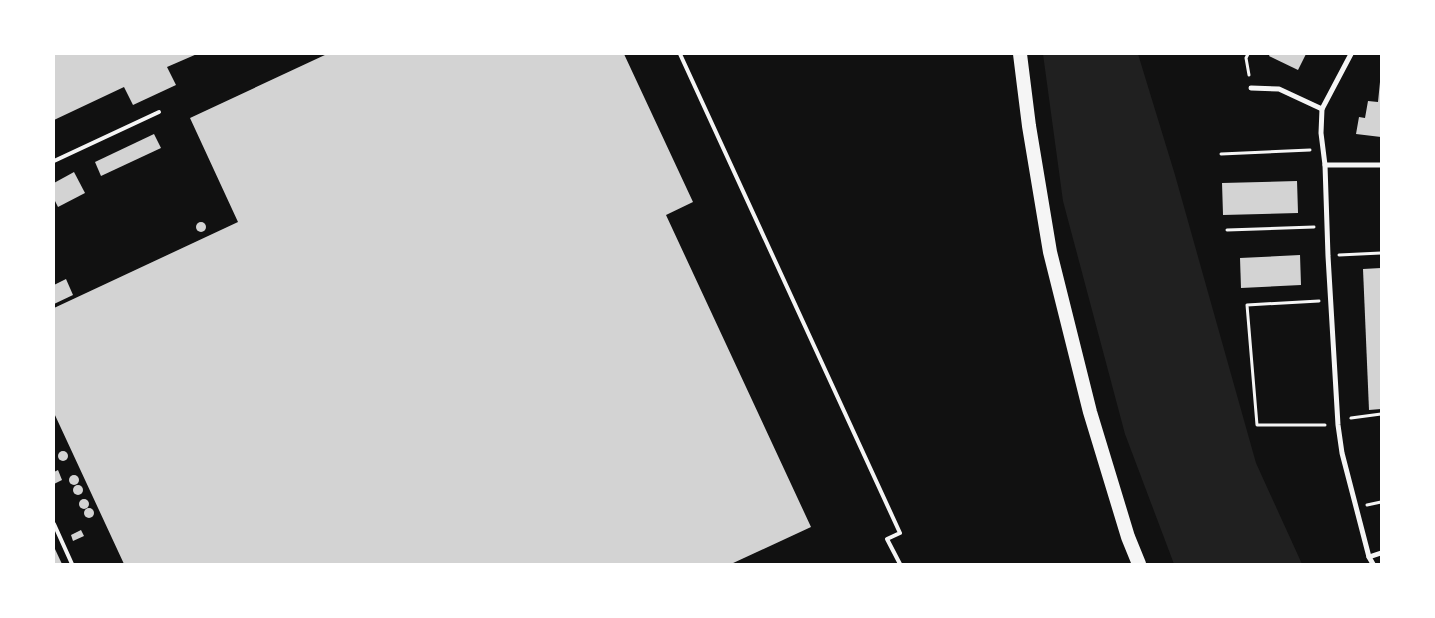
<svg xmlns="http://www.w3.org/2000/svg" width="1435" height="618" font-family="'PT Sans Narrow',sans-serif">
  <rect width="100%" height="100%" fill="#111"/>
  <path fill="#202020" d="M 1043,54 L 1138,54 L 1175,175 L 1256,463 L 1302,564 L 1174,564 L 1125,434 L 1063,201 Z"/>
  <g fill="#d3d3d3">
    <path d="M 54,54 L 197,54 L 167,67 L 176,85 L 133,105 L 124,87 L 54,120 Z"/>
    <path d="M 327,54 L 624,54 L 693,202 L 666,215 L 811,527 L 731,564 L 124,564 L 54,413 L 54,308 L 238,222 L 190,118 Z"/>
    <path d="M 1270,54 L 1306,54 L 1298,70 L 1269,56 Z"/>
    <path d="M 1380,82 L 1381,82 L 1381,137 L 1356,134 L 1359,117 L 1365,118 L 1368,101 L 1378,102 Z"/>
    <path d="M 154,134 L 161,148 L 101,176 L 95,162 Z"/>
    <path d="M 74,172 L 85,193 L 58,207 L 54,199 L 54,183 Z"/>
    <path d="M 1297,181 L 1298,213 L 1223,215 L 1222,183 Z"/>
    <circle cx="201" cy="227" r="5"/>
    <path d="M 1300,255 L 1301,285 L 1241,288 L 1240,258 Z"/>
    <path d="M 1381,268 L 1381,409 L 1369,410 L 1363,269 Z"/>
    <path d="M 66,279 L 73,295 L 54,304 L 54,285 Z"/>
    <circle cx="63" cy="456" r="5"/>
    <path d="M 58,470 L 62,480 L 54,484 L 54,472 Z"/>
    <circle cx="74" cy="480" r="5"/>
    <circle cx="78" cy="490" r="5"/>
    <circle cx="84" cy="504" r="5"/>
    <circle cx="89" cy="513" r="5"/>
    <path d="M 81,530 L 84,536 L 73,541 L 71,535 Z"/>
    <path d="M 54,547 L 62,564 L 54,564 Z"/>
  </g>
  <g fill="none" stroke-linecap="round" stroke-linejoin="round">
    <g stroke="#f5f5f5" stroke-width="3">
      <path d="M 1248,54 L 1246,58 L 1249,75"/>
      <path d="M 1221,154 L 1310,150"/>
      <path d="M 1227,230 L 1314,227"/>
      <path d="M 1339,255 L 1381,253"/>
      <path d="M 1319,301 L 1247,305 L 1257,425 L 1325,425"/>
      <path d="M 1351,418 L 1381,414"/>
      <path d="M 1367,505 L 1381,502"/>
    </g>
    <g stroke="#f5f5f5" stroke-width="4">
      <path d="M 680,54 L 900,533 L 887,539 L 900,564"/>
      <path d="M 54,161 L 159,112"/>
      <path d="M 54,524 L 72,564"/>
    </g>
    <g stroke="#f5f5f5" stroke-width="5">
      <path d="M 1351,54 L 1322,109 L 1321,133 L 1325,165 L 1328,256 L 1338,425 L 1342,453 L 1369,557 L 1373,564"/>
      <path d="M 1251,88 L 1279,89 L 1322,109"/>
      <path d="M 1325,165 L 1381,165"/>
      <path d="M 1369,557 L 1381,553"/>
    </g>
    <path stroke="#f5f5f5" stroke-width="14" d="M 1020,54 L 1029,126 L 1050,252 L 1090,412 L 1128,537 L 1139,564"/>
  </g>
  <rect width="1435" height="618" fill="none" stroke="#ffffff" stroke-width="110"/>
</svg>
